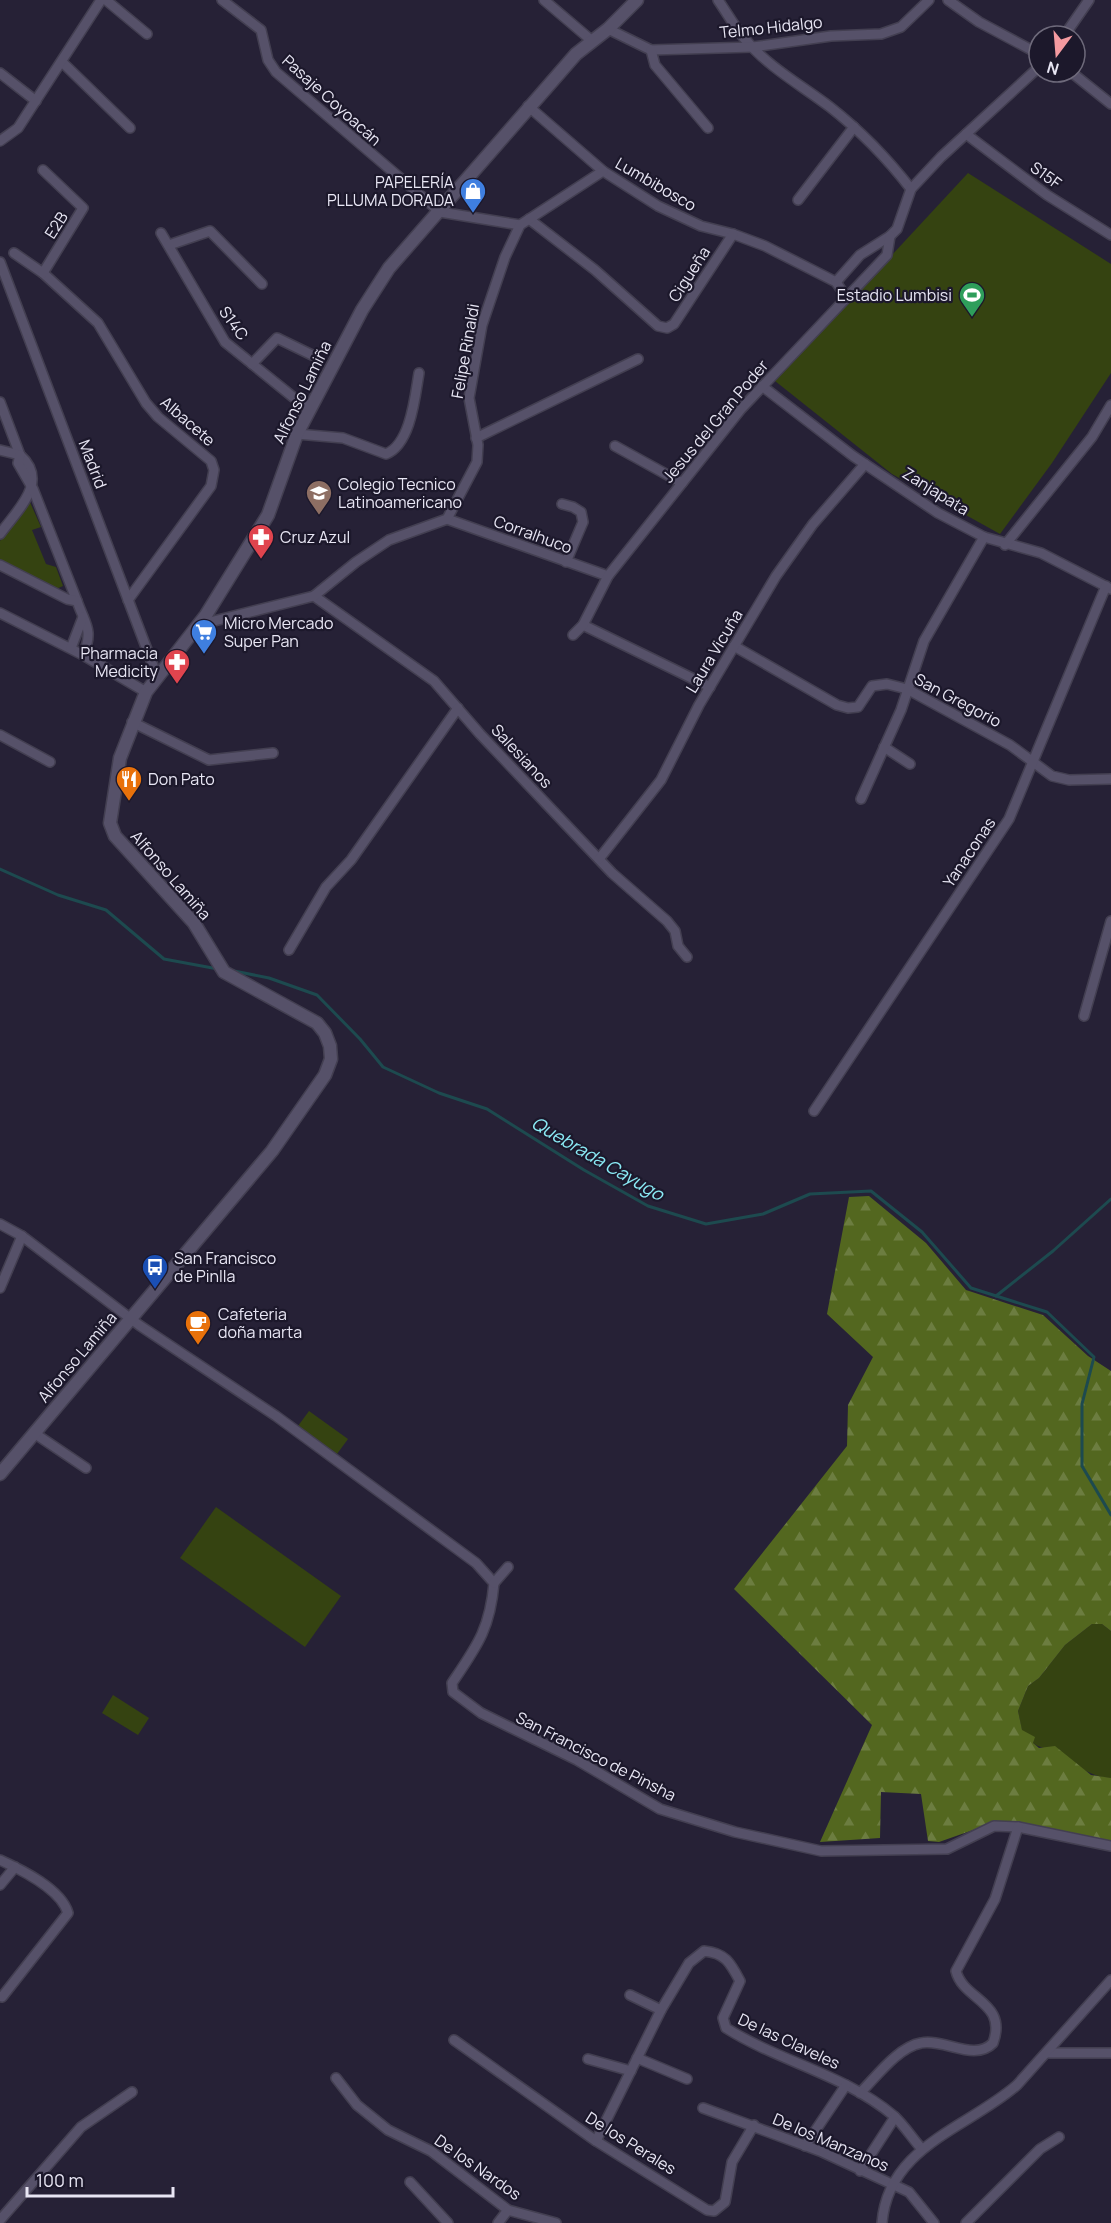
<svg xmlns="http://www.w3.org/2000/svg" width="1111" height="2223" font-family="Manrope,sans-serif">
  <defs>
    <pattern id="forest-firs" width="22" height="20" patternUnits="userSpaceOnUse" patternTransform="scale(1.5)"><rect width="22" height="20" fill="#53671f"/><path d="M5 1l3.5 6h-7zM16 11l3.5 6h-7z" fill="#6c7d40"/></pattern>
  </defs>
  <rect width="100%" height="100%" fill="#262136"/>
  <g fill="#354311">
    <path d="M 968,173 L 1111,264 L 1111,373 L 1052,463 L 1000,534 L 892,474 L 775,381 Z"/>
    <path d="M 29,500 L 41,527 L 32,530 L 46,564 L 56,567 L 63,586 L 56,589 L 0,560 L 0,541 Z"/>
    <path d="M 309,1411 L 348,1439 L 337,1454 L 298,1426 Z"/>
    <path d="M 216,1507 L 341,1596 L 305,1647 L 180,1558 Z"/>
    <path d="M 1092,1624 L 1102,1624 L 1111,1631 L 1111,1778 C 1086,1777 1072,1760 1050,1750 C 1044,1747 1039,1748 1033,1743 L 1034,1737 L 1022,1731 L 1018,1711 L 1028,1686 L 1039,1678 L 1065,1645 Z"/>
    <path d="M 113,1695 L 149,1718 L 138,1735 L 102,1713 Z"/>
  </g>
  <path fill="url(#forest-firs)" d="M 869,1196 L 926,1243 L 966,1290 L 1043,1315 L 1088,1356 L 1111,1371 L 1111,1631 L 1102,1624 L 1092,1624 L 1065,1645 L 1039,1678 L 1028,1686 L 1018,1711 L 1022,1730 L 1035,1737 L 1033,1743 L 1039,1748 L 1055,1746 L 1091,1775 L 1111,1778 L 1111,1842 L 993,1823 L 939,1842 L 928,1841 L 921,1794 L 881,1792 L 880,1838 L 820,1842 L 872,1725 L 734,1589 L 847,1446 L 848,1405 L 873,1357 L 827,1314 L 849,1197 Z"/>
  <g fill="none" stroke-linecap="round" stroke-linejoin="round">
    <g stroke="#1d4a4f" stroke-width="3">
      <path d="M 0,869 L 58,895 L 106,910 L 164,959 L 218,969"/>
      <path d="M 234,971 L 269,978 L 317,995 L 360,1039 L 383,1067 L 439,1093 L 487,1109 L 584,1170 L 648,1206 L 706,1224 L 763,1214 L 810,1194 L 871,1191 L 922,1232 L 971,1288 L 1047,1312 L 1094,1357 L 1082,1404 L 1082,1466 L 1111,1515"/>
      <path d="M 996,1296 L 1053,1251 L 1111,1199"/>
    </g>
    <g stroke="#433f51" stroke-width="12">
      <g id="minor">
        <path d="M 106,0 L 147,34"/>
        <path d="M 222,0 L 261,30 L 268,60 L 276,72 L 440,212 L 520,225"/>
        <path d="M 544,0 L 591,40"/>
        <path d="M 718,0 C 727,13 734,26 744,38 C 768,67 801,85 830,107 C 862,132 887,158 911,189"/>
        <path d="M 948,0 L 979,22 L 1039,54"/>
        <path d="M 608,29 L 651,50 L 753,47 L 831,36 L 881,34 L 901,27 L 929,0"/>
        <path d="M 1064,36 L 1089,0"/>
        <path d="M 651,50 L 655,65 L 708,128"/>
        <path d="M 62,62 L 130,128"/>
        <path d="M 1071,72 L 1111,104"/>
        <path d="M 0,73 L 36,101"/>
        <path d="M 528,106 L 603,171 L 658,206 L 701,226 L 733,234 L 765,246 L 836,282 L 846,297"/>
        <path d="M 966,134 L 1047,195 L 1111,235"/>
        <path d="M 0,141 L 18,128 L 101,0"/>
        <path d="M 798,200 L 854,127"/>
        <path d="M 529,219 L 595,270 L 658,326 L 667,328 L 674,324 L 733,234"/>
        <path d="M 161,233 L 225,342 L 293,397 L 310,407"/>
        <path d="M 169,245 L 210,231 L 262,284"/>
        <path d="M 14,253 L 43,273 L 98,323 L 146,403 L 158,417 L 211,461 L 214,470 L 211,486 L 128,600"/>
        <path d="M 0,262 L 157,676"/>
        <path d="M 43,273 L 83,208 L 43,170"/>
        <path d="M 836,282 L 860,255 L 890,236 L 897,229 L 911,189 L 941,157 L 1039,67"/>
        <path d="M 252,364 L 277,338 L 312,355"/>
        <path d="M 762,386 L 853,456 L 938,513 L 984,537 L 1041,553 L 1111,589"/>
        <path d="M 0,402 L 20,455 C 50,482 17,510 0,534"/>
        <path d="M 297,434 L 343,438 L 386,454 C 411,444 415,396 419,373"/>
        <path d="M 476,438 L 638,359"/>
        <path d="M 615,446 L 682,483"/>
        <path d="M 0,450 L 20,455"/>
        <path d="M 20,455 L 18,463 L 33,489 L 77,601"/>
        <path d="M 562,504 L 573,507 L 581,512 L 583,522 L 566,562"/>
        <path d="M 447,519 L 608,576"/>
        <path d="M 1005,545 L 1092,437 L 1111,405"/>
        <path d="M 0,565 L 67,599 L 77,601 C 85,624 94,630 83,655"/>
        <path d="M 314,596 L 434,681 L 480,734 L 612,873 L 667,921 L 675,931 L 678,946 L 687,957"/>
        <path d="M 0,613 L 83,655 L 146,692"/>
        <path d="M 198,625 L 314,596 L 356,562 L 389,540 L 447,519 L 477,462 L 478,445 L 469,398 L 482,325 L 505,257 L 520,225 L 603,171"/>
        <path d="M 583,625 L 710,687"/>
        <path d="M 573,635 L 583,625 L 608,576 L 741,409 L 887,255 L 890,236"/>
        <path d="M 734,646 L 837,705 L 848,708 L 858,707 L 872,686 L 887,684 L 907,689 L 1010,745 L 1052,776 L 1069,780 L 1111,779"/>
        <path d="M 71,648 L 83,617"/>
        <path d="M 132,722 L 209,760 L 273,753"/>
        <path d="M 0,735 L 50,762"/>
        <path d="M 884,747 L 910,764"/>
        <path d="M 861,799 L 901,710 L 924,641 L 984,537"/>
        <path d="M 599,859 L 661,780 L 699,705 L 776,576 L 813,524 L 865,464"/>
        <path d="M 289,950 L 326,887 L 351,860 L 458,708"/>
        <path d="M 1084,1016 L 1111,921"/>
        <path d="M 814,1111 L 1009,819 L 1106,586"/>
        <path d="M 0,1224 L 22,1236 L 139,1325 L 276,1416 L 476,1563 L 494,1583 C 490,1629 477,1646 452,1683 L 453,1692 L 481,1713 L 577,1760 L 660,1809 L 735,1832 L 821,1851 L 947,1849 L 994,1826 L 1018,1827 L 1111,1846"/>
        <path d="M 0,1288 L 22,1236"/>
        <path d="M 34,1433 L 86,1468"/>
        <path d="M 494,1583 L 508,1567"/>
        <path d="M 0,1860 C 22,1870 61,1889 68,1913 L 2,1997"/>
        <path d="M 0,1885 L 15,1867"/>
        <path d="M 630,1995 L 661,2010"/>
        <path d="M 454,2040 L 596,2141 L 707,2210 L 714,2211 L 725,2202 L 732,2162 L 754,2125"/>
        <path d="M 1048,2053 L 1111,2053"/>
        <path d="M 637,2058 L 687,2079"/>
        <path d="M 588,2059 L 631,2071"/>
        <path d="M 336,2078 L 357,2105 L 388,2130 L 431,2151 L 508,2210 L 556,2223"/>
        <path d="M 860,2093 C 876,2077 898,2047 921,2043 C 943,2038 975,2062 993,2043 C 1008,2002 963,2000 956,1971 L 995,1899 L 1018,1827"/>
        <path d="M 703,2108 L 820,2151 L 909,2192 L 934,2223"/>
        <path d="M 596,2141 L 661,2010 L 689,1963 L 704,1951 C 725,1953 730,1962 740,1981 L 723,2018 L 726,2028 C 780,2062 844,2074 894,2116 C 904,2125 912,2138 921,2148"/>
        <path d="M 805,2146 L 846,2085"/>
        <path d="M 860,2171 L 895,2117"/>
        <path d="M 410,2182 L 448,2223"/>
        <path d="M 0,2220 L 81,2127 L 132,2092"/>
        <path d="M 498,2223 L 508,2210"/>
        <path d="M 882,2223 C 888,2146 968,2128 1017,2085 L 1111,1980"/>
        <path d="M 966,2223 L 1040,2149 L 1059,2137"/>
      </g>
    </g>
    <g stroke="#433f51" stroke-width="15">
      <path id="tertiary" d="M 0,1474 L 272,1151 L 325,1075 L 331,1059 L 330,1046 L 325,1033 L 317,1023 L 224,972 L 194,923 L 115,836 L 110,823 L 120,758 L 146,692 L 206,615 L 268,515 L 297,434 L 362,310 L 389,268 L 576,54 L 608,29 L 637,0"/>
    </g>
    <use href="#minor" stroke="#565169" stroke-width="9"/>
    <use href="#tertiary" stroke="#565169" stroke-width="12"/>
  </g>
  <defs>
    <g id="shop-pin" transform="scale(1.35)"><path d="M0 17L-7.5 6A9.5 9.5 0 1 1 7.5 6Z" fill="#3f7fe0" stroke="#1c182b"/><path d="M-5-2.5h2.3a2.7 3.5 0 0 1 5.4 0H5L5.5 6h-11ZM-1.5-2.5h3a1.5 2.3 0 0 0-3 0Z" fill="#fff"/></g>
    <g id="stadium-pin" transform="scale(1.35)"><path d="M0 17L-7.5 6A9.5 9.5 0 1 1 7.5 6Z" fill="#2e9e5b" stroke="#1c182b"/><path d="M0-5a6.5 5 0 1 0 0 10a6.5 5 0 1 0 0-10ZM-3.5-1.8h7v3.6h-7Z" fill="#fff"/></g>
    <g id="school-pin" transform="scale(1.35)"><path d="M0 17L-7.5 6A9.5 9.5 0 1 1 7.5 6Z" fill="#8d6e63" stroke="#1c182b"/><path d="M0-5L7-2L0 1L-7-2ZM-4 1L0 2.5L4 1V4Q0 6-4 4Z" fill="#fff"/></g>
    <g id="pharmacy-pin" transform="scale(1.35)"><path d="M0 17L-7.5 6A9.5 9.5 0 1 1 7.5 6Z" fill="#e0444e" stroke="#1c182b"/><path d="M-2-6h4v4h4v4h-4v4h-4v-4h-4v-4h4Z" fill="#fff"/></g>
    <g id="supermarket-pin" transform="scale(1.35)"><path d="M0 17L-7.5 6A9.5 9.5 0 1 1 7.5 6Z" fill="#3f7fe0" stroke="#1c182b"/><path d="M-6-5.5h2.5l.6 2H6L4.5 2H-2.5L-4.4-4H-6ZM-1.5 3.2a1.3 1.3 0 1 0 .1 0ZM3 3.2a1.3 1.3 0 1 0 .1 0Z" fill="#fff"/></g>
    <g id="restaurant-pin" transform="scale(1.35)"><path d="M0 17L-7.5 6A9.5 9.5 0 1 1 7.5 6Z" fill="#e8710a" stroke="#1c182b"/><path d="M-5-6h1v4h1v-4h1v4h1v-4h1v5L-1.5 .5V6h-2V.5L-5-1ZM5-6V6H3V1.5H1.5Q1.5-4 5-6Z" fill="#fff"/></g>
    <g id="bus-pin" transform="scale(1.35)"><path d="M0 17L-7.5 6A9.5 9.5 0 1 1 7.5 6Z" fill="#1a4fb4" stroke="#1c182b"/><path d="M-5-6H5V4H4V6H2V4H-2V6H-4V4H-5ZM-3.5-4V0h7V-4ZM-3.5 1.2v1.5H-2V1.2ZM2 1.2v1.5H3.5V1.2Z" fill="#fff"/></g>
    <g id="cafe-pin" transform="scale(1.35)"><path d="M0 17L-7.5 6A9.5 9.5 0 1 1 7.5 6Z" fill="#e8710a" stroke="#1c182b"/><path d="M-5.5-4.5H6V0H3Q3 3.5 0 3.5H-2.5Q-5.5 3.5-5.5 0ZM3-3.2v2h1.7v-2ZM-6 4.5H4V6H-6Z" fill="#fff"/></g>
  </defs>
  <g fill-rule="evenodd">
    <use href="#shop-pin" x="473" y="191"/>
    <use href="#stadium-pin" x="972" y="295"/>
    <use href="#school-pin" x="319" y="493"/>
    <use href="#pharmacy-pin" x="261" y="537"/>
    <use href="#supermarket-pin" x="204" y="632"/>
    <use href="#pharmacy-pin" x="177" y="662"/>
    <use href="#restaurant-pin" x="129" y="779"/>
    <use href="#bus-pin" x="155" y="1267"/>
    <use href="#cafe-pin" x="198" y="1323"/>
  </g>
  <g text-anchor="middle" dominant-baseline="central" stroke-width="4.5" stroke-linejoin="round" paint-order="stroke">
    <g font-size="16" fill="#e8e6f4" stroke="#1c182b">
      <text transform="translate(771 27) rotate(-6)">Telmo Hidalgo</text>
      <text transform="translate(332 100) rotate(42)">Pasaje Coyoacán</text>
      <text transform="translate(1046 175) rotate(36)">S15F</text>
      <text transform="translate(656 184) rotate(30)">Lumbibosco</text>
      <text transform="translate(56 225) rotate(-57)">E2B</text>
      <text transform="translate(689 274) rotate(-57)">Cigueña</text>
      <text transform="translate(234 323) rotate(54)">S14C</text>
      <text transform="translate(465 351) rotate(-80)">Felipe Rinaldi</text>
      <text transform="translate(302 392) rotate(-64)">Alfonso Lamiña</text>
      <text transform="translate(188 421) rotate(41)">Albacete</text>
      <text transform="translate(715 421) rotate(-50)">Jesus del Gran Poder</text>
      <text transform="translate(93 464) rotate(69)">Madrid</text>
      <text transform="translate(936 491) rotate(32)">Zanjapata</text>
      <text transform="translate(533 534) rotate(20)">Corralhuco</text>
      <text transform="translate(714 651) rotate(-59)">Laura Vicuña</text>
      <text transform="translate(958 700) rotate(28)">San Gregorio</text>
      <text transform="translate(522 756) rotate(47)">Salesianos</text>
      <text transform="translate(969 852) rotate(-56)">Yanaconas</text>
      <text transform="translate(171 875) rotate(49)">Alfonso Lamiña</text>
      <text transform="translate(77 1357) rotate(-50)">Alfonso Lamiña</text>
      <text transform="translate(596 1756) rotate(27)">San Francisco de Pinsha</text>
      <text transform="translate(789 2041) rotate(25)">De las Claveles</text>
      <text transform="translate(831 2142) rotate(23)">De los Manzanos</text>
      <text transform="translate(631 2143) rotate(32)">De los Perales</text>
      <text transform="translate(478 2167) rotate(35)">De los Nardos</text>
    </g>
    <g font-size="16" fill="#e8e6f4" stroke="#1c182b" text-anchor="start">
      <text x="454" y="182" text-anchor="end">PAPELERÍA<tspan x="454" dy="18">PLLUMA DORADA</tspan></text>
      <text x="952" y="295" text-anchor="end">Estadio Lumbisi</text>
      <text x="338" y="484">Colegio Tecnico<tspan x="338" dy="18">Latinoamericano</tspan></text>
      <text x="280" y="537">Cruz Azul</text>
      <text x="224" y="623">Micro Mercado<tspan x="224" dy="18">Super Pan</tspan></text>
      <text x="158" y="653" text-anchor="end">Pharmacia<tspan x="158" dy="18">Medicity</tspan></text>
      <text x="148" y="779">Don Pato</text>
      <text x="174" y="1258">San Francisco<tspan x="174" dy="18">de Pinlla</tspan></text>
      <text x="218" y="1314">Cafeteria<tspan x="218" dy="18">doña marta</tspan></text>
    </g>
    <g font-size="18" font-style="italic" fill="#8bebf6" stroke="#1c182b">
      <text transform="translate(598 1158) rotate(30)">Quebrada Cayugo</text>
    </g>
  </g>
  <g transform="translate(1057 54) rotate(196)"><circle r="28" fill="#1c182b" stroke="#6e6a7b" stroke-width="1.5"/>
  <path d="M0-4.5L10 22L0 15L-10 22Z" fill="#f49aa0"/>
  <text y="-9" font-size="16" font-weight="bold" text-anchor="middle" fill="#e8e6f4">N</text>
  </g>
  <path d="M27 2187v9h146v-9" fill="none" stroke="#e8e6f4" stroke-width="3"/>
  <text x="36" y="2187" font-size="18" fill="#e8e6f4" stroke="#1c182b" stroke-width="4.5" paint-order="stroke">100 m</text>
</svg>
